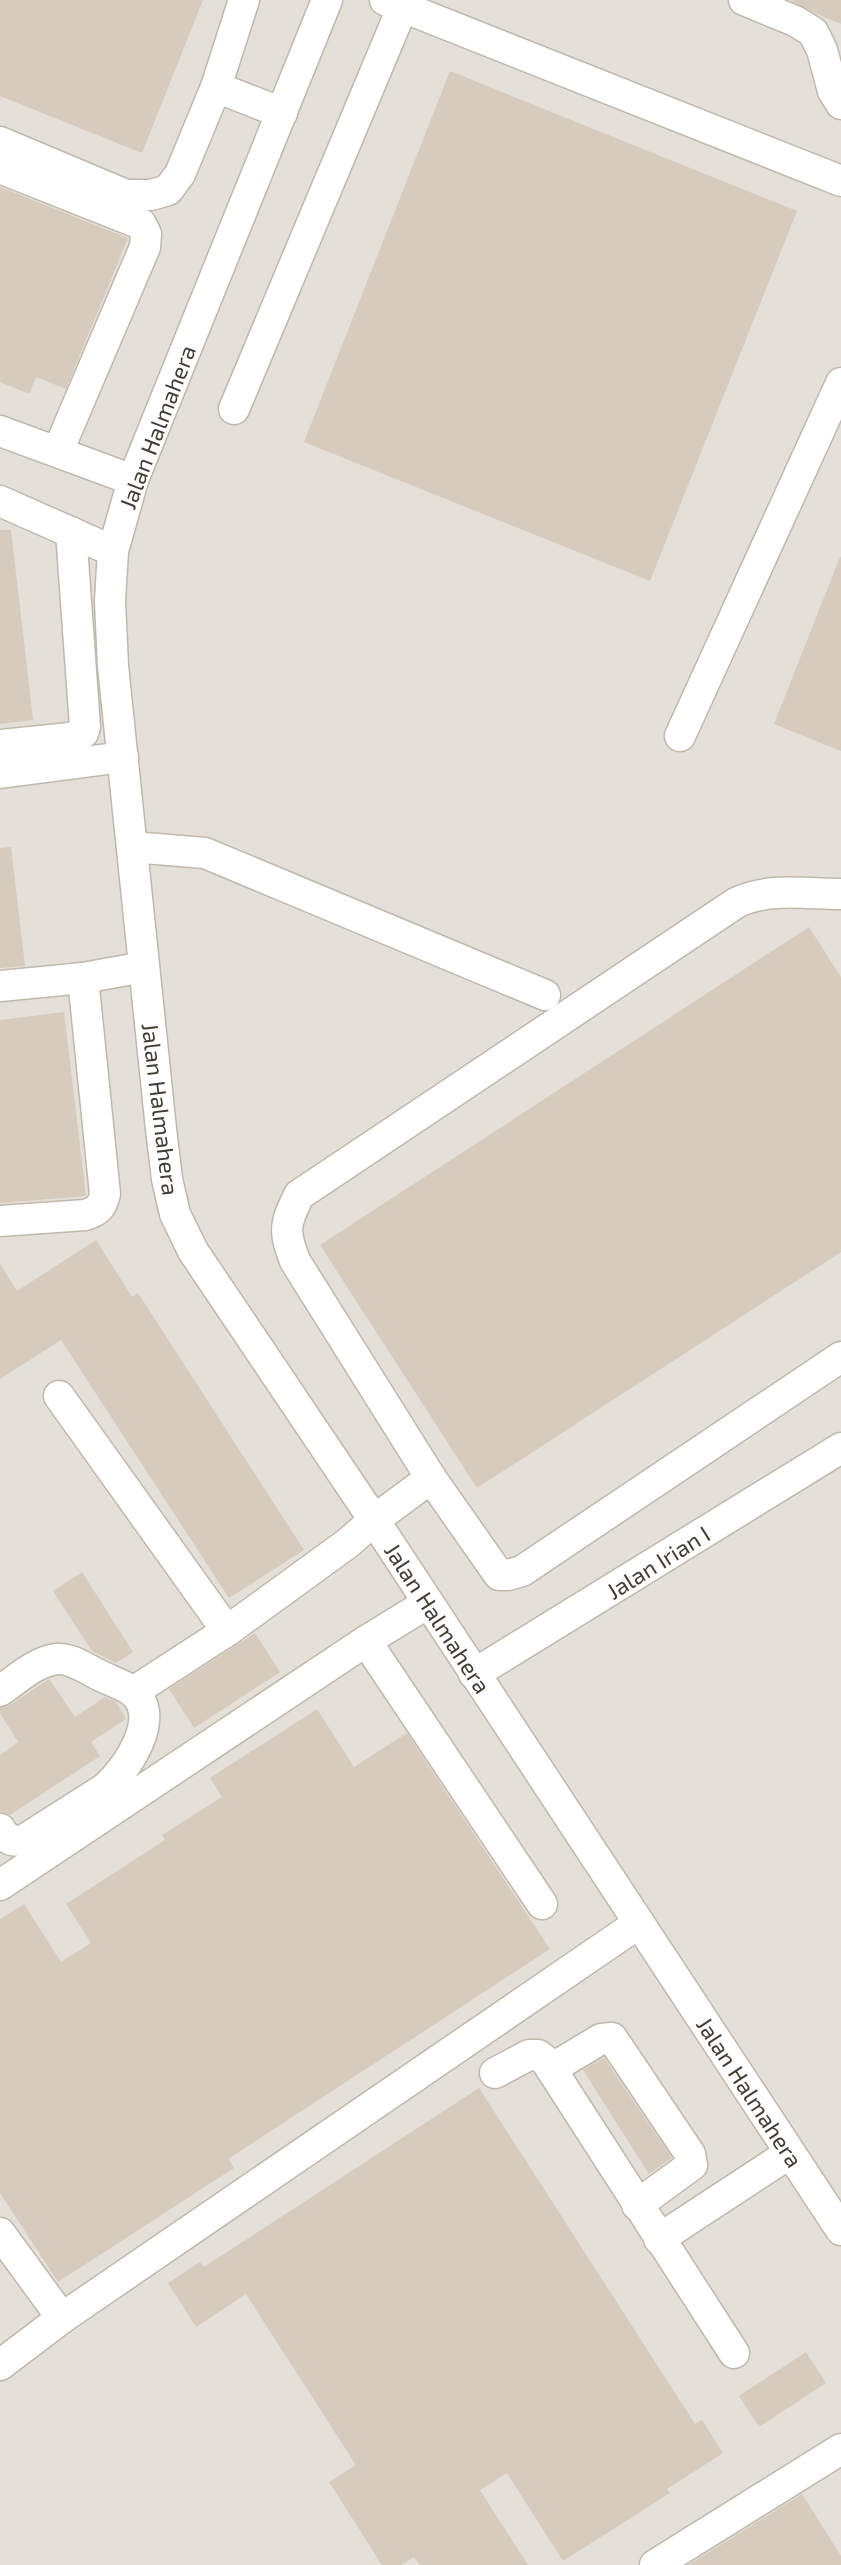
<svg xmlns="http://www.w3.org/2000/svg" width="841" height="2565" font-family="'Exo 2',sans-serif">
  <rect width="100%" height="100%" fill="#f2ede4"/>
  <rect fill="#e4dfd9" x="0" y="0" width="841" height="2565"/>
  <g fill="#d6cbbd">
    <path d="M 0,0 L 203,0 L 142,153 L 0,96 Z"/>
    <path d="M 790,0 L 841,0 L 841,24 L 817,14 Z"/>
    <path d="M 450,71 L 797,211 L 650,581 L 304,442 Z"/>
    <path d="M 0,187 L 128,238 L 66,389 L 36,377 L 29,394 L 0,382 Z"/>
    <path d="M 0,530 L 11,530 L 33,720 L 0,724 Z"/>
    <path d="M 840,557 L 841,557 L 841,751 L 774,724 Z"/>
    <path d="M 11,847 L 25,966 L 0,968 L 0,848 Z"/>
    <path d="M 809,927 L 841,977 L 841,1252 L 477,1488 L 320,1245 Z"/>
    <path d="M 64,1012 L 86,1196 L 0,1203 L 0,1020 Z"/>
    <path d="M 96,1240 L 132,1297 L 138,1293 L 304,1550 L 229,1598 L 61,1340 L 0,1379 L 0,1264 L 17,1291 Z"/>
    <path d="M 82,1572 L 133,1652 L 116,1663 L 92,1651 L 53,1591 Z"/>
    <path d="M 255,1633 L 280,1672 L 194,1728 L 169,1689 Z"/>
    <path d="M 49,1679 L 75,1717 L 105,1697 L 115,1701 L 126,1719 L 91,1742 L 100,1756 L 10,1815 L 0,1812 L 0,1755 L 18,1742 L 0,1713 L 0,1708 L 10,1705 Z"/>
    <path d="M 317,1709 L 354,1767 L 407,1733 L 550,1949 L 228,2159 L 234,2168 L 58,2282 L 0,2193 L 0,1919 L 24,1904 L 61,1962 L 91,1943 L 66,1904 L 165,1840 L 162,1835 L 222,1797 L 210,1778 Z"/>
    <path d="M 604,2058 L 672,2158 L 649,2174 L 583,2070 Z"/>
    <path d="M 479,2088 L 695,2424 L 702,2420 L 723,2453 L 667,2489 L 670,2493 L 563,2561 L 507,2473 L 480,2490 L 528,2565 L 420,2565 L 414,2557 L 401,2565 L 382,2565 L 329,2482 L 356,2465 L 246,2294 L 196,2327 L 168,2283 L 200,2262 L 204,2267 Z"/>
    <path d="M 806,2352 L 826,2383 L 759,2427 L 739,2396 Z"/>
    <path d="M 802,2494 L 841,2556 L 841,2565 L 688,2565 Z"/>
  </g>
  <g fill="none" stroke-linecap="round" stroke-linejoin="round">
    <g stroke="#c0b8aa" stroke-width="33">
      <g id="minor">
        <path d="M 327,0 L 133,480 L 113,551 L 110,601 L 113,666 L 161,1129 L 167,1179 L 175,1214 L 193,1251 L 374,1520 L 841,2230"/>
        <path d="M 385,0 L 841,181"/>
        <path d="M 744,0 L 795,21 L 813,32 L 822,50 L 833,91 L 841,104"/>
        <path d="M 216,87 L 282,113"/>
        <path d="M 0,142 L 126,195 L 151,195 L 168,190 L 180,174 L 216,87 L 244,0"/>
        <path d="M 0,168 L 141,224 L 146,234 L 145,247 L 58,451"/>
        <path d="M 234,409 L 403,6"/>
        <path d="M 0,431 L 133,480"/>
        <path d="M 0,501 L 113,551"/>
        <path d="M 680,736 L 841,383"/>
        <path d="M 0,745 L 70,738 L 83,733 L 85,727 L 71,532"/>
        <path d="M 0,773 L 123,757"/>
        <path d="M 132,847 L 205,853 L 545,995"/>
        <path d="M 841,894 C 805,894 768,887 736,903 L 299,1195 C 285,1224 283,1230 295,1261 L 431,1478 L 499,1575 L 508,1575 L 522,1571 L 841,1357"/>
        <path d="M 0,986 L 83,978 L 144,967"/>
        <path d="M 0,1221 L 85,1215 C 98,1211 102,1207 105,1194 L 83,978"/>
        <path d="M 59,1396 L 227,1631 L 348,1543 L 374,1520 L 431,1478"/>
        <path d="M 366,1641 L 542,1904"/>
        <path d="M 474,1674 L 841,1448"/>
        <path d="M 0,1691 C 16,1680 36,1661 57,1659 C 71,1658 85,1668 97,1674 C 108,1680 122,1684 132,1691 C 164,1716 126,1771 104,1789 L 24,1840 C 11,1842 7,1840 0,1829"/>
        <path d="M 133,1692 L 227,1631"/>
        <path d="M 0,1885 L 366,1641 L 428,1603"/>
        <path d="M 551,2069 L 601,2039 L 612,2038 L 690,2154 L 692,2165 L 637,2205"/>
        <path d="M 495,2073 L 529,2055 L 538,2055 L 546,2061 L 734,2353"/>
        <path d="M 0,2233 L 62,2318"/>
        <path d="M 659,2239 L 790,2153"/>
        <path d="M 0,2365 L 62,2318 L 639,1923"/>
        <path d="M 655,2565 L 841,2449"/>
      </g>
    </g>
    <use href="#minor" stroke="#fff" stroke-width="30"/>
  </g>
  <g text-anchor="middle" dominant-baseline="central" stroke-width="5" stroke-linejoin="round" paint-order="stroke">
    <g font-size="23" fill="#443d34" stroke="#fff">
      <text transform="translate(157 427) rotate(-69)">Jalan Halmahera</text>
      <text transform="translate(161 1109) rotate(83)">Jalan Halmahera</text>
      <text transform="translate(658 1562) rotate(-32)">Jalan Irian I</text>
      <text transform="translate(438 1618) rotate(57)">Jalan Halmahera</text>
      <text transform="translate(750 2092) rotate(57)">Jalan Halmahera</text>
    </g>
  </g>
</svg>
